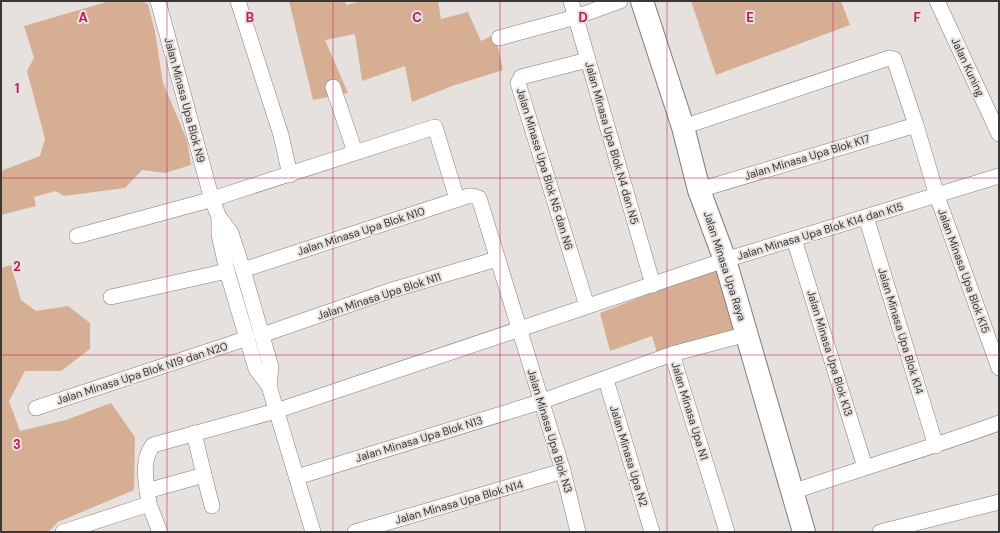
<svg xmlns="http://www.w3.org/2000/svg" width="1000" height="533" font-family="'DM Sans',sans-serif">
  <rect width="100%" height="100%" fill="#e6e1dd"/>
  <g fill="#d6ae94">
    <path d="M 110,1 L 141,1 L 148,4 L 155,32 L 163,83 L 187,140 L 191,165 L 165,173 L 142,170 L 125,188 L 64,196 L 56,191 L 34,197 L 36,206 L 1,215 L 1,171 L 40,156 L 45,139 L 27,71 L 34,58 L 24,26 Z"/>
    <path d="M 289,1 L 345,1 L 346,5 L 363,1 L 438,1 L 441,19 L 468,12 L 481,41 L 495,34 L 503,70 L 452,86 L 412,102 L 405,66 L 362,81 L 355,34 L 325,40 L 348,93 L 313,100 Z"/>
    <path d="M 691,1 L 841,1 L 850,25 L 716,75 Z"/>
    <path d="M 11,265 L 21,300 L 36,311 L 68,306 L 90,323 L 90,349 L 61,371 L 25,371 L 9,401 L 20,431 L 66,420 L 111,403 L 135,437 L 134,490 L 58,522 L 48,532 L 1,532 L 1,268 Z"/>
    <path d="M 717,267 L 735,331 L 658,356 L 652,336 L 610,351 L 600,313 Z"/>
  </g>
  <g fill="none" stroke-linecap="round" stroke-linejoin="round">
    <g stroke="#817c79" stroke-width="16">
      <g id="street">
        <path d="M 158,1 L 212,200 L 219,217 L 231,233 L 243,270 L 271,367 L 269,386"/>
        <path d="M 238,1 L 281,135 L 290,175"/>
        <path d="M 571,1 L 653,285"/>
        <path d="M 937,1 L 999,134"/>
        <path d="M 499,38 L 576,17 L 620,1"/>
        <path d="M 333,87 L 355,152"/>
        <path d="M 683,127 L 889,58 L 894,59 L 916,125 L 937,196 L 999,368"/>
        <path d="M 699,190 L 916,125"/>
        <path d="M 219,217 L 219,234 L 227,271 L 256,369 L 269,386 L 313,532"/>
        <path d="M 866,217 L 936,446"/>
        <path d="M 77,236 L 206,201 L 435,127 L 457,199"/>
        <path d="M 794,239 L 865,467"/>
        <path d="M 243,270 L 468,196 L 473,196 L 479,198 L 563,471 L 578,532"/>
        <path d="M 111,297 L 227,271"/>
        <path d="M 587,306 L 518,83 L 521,77 L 588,60"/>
        <path d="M 262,335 L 389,291 L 497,259"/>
        <path d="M 672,354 L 747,334"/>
        <path d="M 606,380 L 652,532"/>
        <path d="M 36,408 L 248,338"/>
        <path d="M 204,475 L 212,506"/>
        <path d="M 297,477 L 540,402 L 672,354 L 727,532"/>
        <path d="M 147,491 L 204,475 L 194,433"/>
        <path d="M 792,492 C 861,468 931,448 999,423"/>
        <path d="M 149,504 L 160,532"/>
        <path d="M 63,532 L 149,504 C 147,486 140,461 153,445 L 276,411 L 725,260 L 999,176"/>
        <path d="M 355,532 L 563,471"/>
        <path d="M 880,532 L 999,502"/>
      </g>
    </g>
    <g stroke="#817c79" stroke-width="24">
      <path id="secondary" d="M 642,1 L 683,127 L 699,190 L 725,260 L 804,532"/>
    </g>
    <use href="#street" stroke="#fff" stroke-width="15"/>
    <use href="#secondary" stroke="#fff" stroke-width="22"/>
  </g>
  <path fill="none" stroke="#c2185b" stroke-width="1" stroke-opacity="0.55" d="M 167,1 L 167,532M 333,1 L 333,532M 500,1 L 500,532M 667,1 L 667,532M 833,1 L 833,532M 1,178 L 999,178M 1,355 L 999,355"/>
  <g text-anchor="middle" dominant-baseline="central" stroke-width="4" stroke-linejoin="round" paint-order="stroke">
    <g font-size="11" fill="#3a3837" stroke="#e6e1dd">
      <text transform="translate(968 67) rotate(65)">Jalan Kuning</text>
      <text transform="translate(185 100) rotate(75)">Jalan Minasa Upa Blok N9</text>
      <text transform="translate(612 143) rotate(74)">Jalan Minasa Upa Blok N4 dan N5</text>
      <text transform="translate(807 157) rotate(-17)">Jalan Minasa Upa Blok K17</text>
      <text transform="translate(545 169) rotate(73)">Jalan Minasa Upa Blok N5 dan N6</text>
      <text transform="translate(361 231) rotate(-18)">Jalan Minasa Upa Blok N10</text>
      <text transform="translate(820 231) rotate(-17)">Jalan Minasa Upa Blok K14 dan K15</text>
      <text transform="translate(725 266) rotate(72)">Jalan Minasa Upa Raya</text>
      <text transform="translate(964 271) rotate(70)">Jalan Minasa Upa Blok K15</text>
      <text transform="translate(379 296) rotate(-18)">Jalan Minasa Upa Blok N11</text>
      <text transform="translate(901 331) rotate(73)">Jalan Minasa Upa Blok K14</text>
      <text transform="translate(830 353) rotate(73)">Jalan Minasa Upa Blok K13</text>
      <text transform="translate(142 373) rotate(-18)">Jalan Minasa Upa Blok N19 dan N20</text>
      <text transform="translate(690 411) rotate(73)">Jalan Minasa Upa N1</text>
      <text transform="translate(550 431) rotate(73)">Jalan Minasa Upa Blok N3</text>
      <text transform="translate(419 439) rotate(-17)">Jalan Minasa Upa Blok N13</text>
      <text transform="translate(629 456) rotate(73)">Jalan Minasa Upa N2</text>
      <text transform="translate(459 502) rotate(-16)">Jalan Minasa Upa Blok N14</text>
    </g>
  </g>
  <g font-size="13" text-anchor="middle" font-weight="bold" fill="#c2185b" stroke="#e6e1dd" stroke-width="4" stroke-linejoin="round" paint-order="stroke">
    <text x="83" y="22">A</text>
    <text x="250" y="22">B</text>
    <text x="417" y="22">C</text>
    <text x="583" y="22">D</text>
    <text x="750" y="22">E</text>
    <text x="917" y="22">F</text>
    <text x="17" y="93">1</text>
    <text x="17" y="271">2</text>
    <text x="17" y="449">3</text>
  </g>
  <rect width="1000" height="533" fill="none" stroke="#3a3837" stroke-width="4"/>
</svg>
